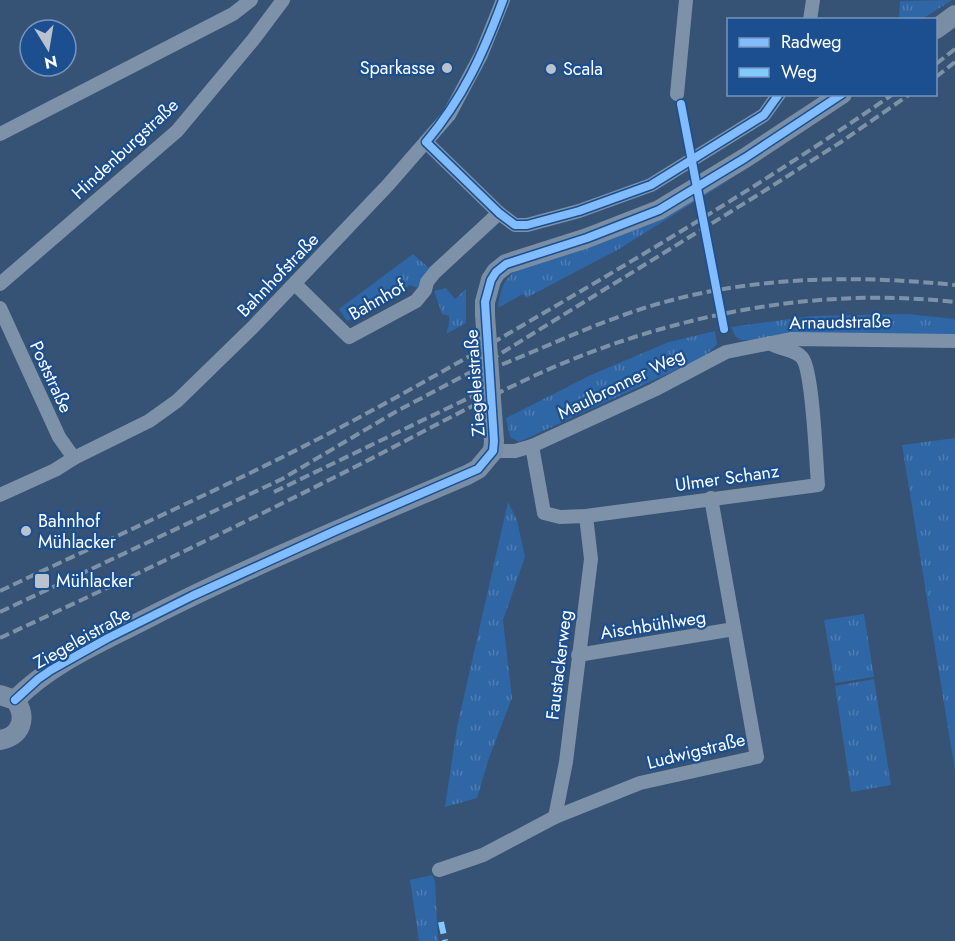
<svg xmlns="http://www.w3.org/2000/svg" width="955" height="941" font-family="Jost,sans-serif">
  <defs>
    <pattern id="grass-tufts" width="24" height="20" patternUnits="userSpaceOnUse" patternTransform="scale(1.5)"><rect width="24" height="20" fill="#2f66a5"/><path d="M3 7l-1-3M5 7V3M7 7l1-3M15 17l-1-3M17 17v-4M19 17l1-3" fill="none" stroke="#4e7db2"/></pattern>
  </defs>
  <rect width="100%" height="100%" fill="#365274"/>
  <g fill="url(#grass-tufts)">
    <path d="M 952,0 L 922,19 L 899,19 L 900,1 Z"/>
    <path d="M 733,178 L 619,249 L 526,298 L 523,294 L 498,308 C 500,292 502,281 515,271 L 662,217 Z"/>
    <path d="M 413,254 L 430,269 L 421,279 L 418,288 L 410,285 L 347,321 L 339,309 Z"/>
    <path d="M 446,288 L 455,299 L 466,289 L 466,323 L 446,334 L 449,324 L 449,316 L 442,314 L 434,291 Z"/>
    <path d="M 908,314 L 955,319 L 955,337 L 741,340 L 736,337 L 731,327 L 812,316 Z"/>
    <path d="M 715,331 L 717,344 L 704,357 L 519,442 L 510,437 L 506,418 L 593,374 L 669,342 Z"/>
    <path d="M 955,438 L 955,771 L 902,445 Z"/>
    <path d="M 508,502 L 517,520 L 525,557 L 503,620 L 512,698 L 489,758 L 477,798 L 445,807 L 457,727 Z"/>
    <path d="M 864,614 L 874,677 L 835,683 L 824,620 Z"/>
    <path d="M 874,679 L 891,785 L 851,792 L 835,686 Z"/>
    <path d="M 432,875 L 435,881 L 438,941 L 419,941 L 410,880 Z"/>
  </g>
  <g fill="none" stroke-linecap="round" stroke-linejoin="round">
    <g stroke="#7d92a8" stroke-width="14">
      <path d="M 810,20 L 813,0"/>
      <path d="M 677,94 L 686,0"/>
      <path d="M 0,134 L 233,14 L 251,0"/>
      <path d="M 426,142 L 499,213 L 515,225 L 527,225 L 579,211 L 651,185 L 764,115 L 779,94"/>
      <path d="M 0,284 L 177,131 L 253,40 L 283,0"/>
      <path d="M 295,284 L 349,337 L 416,301 L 425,290 L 427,282 L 435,272 L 499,213"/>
      <path d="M 0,308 L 59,437 L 74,458"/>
      <path d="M 532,446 L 544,513 L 560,517 L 586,516 L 818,485 C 816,461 813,375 803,359 C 797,349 779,350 770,343"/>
      <path d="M 493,451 L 515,451 L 532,446 L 654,390 L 726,352 L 791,339 L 955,341"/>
      <path d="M 0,495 L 55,470 L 74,458 L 149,421 L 177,401 L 253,327 L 388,185 L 449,115 L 481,55 L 503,0"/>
      <path d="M 578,655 L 734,629"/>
      <path d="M 555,817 L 566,762 L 591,559 L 586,516"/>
      <path d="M 439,870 L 483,855 L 555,817 L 640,783 L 757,757 L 711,498"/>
    </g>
    <g stroke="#798da4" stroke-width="20">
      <path d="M 936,29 L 955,15"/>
      <path d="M 491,280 L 496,272 L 506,264 L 587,238 L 659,210 L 745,158 L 842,94"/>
      <path d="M 0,695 L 15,700 C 28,717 21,737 0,740"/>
      <path d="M 15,700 C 49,665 95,645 138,623 C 245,568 357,522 467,475 L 478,469 L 493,451"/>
    </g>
    <g stroke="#7e92a7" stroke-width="4" stroke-dasharray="10 4.5" stroke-linecap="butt">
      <path d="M 936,64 L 955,49"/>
      <path d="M 936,77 L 955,62"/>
      <path d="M 475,375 C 537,352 597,321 661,303 C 756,276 858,275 955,285"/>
      <path d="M 274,492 L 477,394"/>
      <path d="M 0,591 C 107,540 215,492 320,438 C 407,393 491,344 576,294 C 683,231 790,166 893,94"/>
      <path d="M 0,612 L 282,479 L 397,411 L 469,373 L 761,193 L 841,142 L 910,94"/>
      <path d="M 0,638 C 112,586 224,533 335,477 C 403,443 469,406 538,374 C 667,316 813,286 955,302"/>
    </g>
    <path stroke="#798da4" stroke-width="20" d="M 491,280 L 485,302 L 485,315 L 494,441 L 493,451"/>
    <path stroke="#80caff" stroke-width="6" stroke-dasharray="12 6" stroke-linecap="butt" d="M 441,922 L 445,941"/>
    <g stroke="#1b4f8f" stroke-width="11">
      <g id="cycleway">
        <path d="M 503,0 C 483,54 463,98 426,142 L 499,213 L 515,225 L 527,225 L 579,211 L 651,185 L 764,115 L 779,94"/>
        <path d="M 681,104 L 724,329"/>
        <path d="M 15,700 L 38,679 L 51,670 L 108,638 L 192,596 L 337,530 L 478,469 L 493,451 L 494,441 L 485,302 L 491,280 L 496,272 L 506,264 L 587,238 L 659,210 L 745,158 L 842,94"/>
      </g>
    </g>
    <use href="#cycleway" stroke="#80bcff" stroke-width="8"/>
  </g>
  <g fill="#b9c2ce" stroke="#1b4f8f" stroke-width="2">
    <circle cx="447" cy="68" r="6"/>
    <circle cx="551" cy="69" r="6"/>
    <circle cx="26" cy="531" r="6"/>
    <rect x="34" y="573" width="16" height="16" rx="3"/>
  </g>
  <g text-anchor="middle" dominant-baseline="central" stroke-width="4.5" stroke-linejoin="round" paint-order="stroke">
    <g font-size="18" fill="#fff" stroke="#1b4f8f" text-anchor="start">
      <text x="435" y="68" text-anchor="end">Sparkasse</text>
      <text x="563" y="69">Scala</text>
      <text x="38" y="521">Bahnhof<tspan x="38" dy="21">Mühlacker</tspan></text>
      <text x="56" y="581">Mühlacker</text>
    </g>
    <g font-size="18" fill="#fff" stroke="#1b4f8f">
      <text transform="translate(125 149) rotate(-43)">Hindenburgstraße</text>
      <text transform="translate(278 275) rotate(-46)">Bahnhofstraße</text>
      <text transform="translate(377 300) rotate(-30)">Bahnhof</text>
      <text transform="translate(840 322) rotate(-1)">Arnaudstraße</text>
      <text transform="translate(51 377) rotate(65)">Poststraße</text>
      <text transform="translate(475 383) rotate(-94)">Ziegeleistraße</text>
      <text transform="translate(621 384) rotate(-26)">Maulbronner Weg</text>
      <text transform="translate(727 478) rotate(-8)">Ulmer Schanz</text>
      <text transform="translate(653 625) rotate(-9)">Aischbühlweg</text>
      <text transform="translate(82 638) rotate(-29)">Ziegeleistraße</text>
      <text transform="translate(559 665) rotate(-83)">Faustackerweg</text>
      <text transform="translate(696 751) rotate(-14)">Ludwigstraße</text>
    </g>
  </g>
  <rect x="727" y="18" width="210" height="78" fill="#1b4f8f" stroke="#7695bc" stroke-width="1.5"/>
  <rect x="739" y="38" width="30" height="9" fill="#80bcff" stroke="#7695bc" stroke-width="1.5"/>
  <text x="781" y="48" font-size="18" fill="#ffffff">Radweg</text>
  <rect x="739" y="68" width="30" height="9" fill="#80caff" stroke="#7695bc" stroke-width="1.5"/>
  <text x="781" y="78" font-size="18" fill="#ffffff">Weg</text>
  <g transform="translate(48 48) rotate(169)"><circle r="28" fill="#1b4f8f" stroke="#7695bc" stroke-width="1.5"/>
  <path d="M0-4.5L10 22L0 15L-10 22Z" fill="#b9c2ce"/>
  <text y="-9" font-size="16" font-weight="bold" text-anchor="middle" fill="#ffffff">N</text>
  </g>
</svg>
